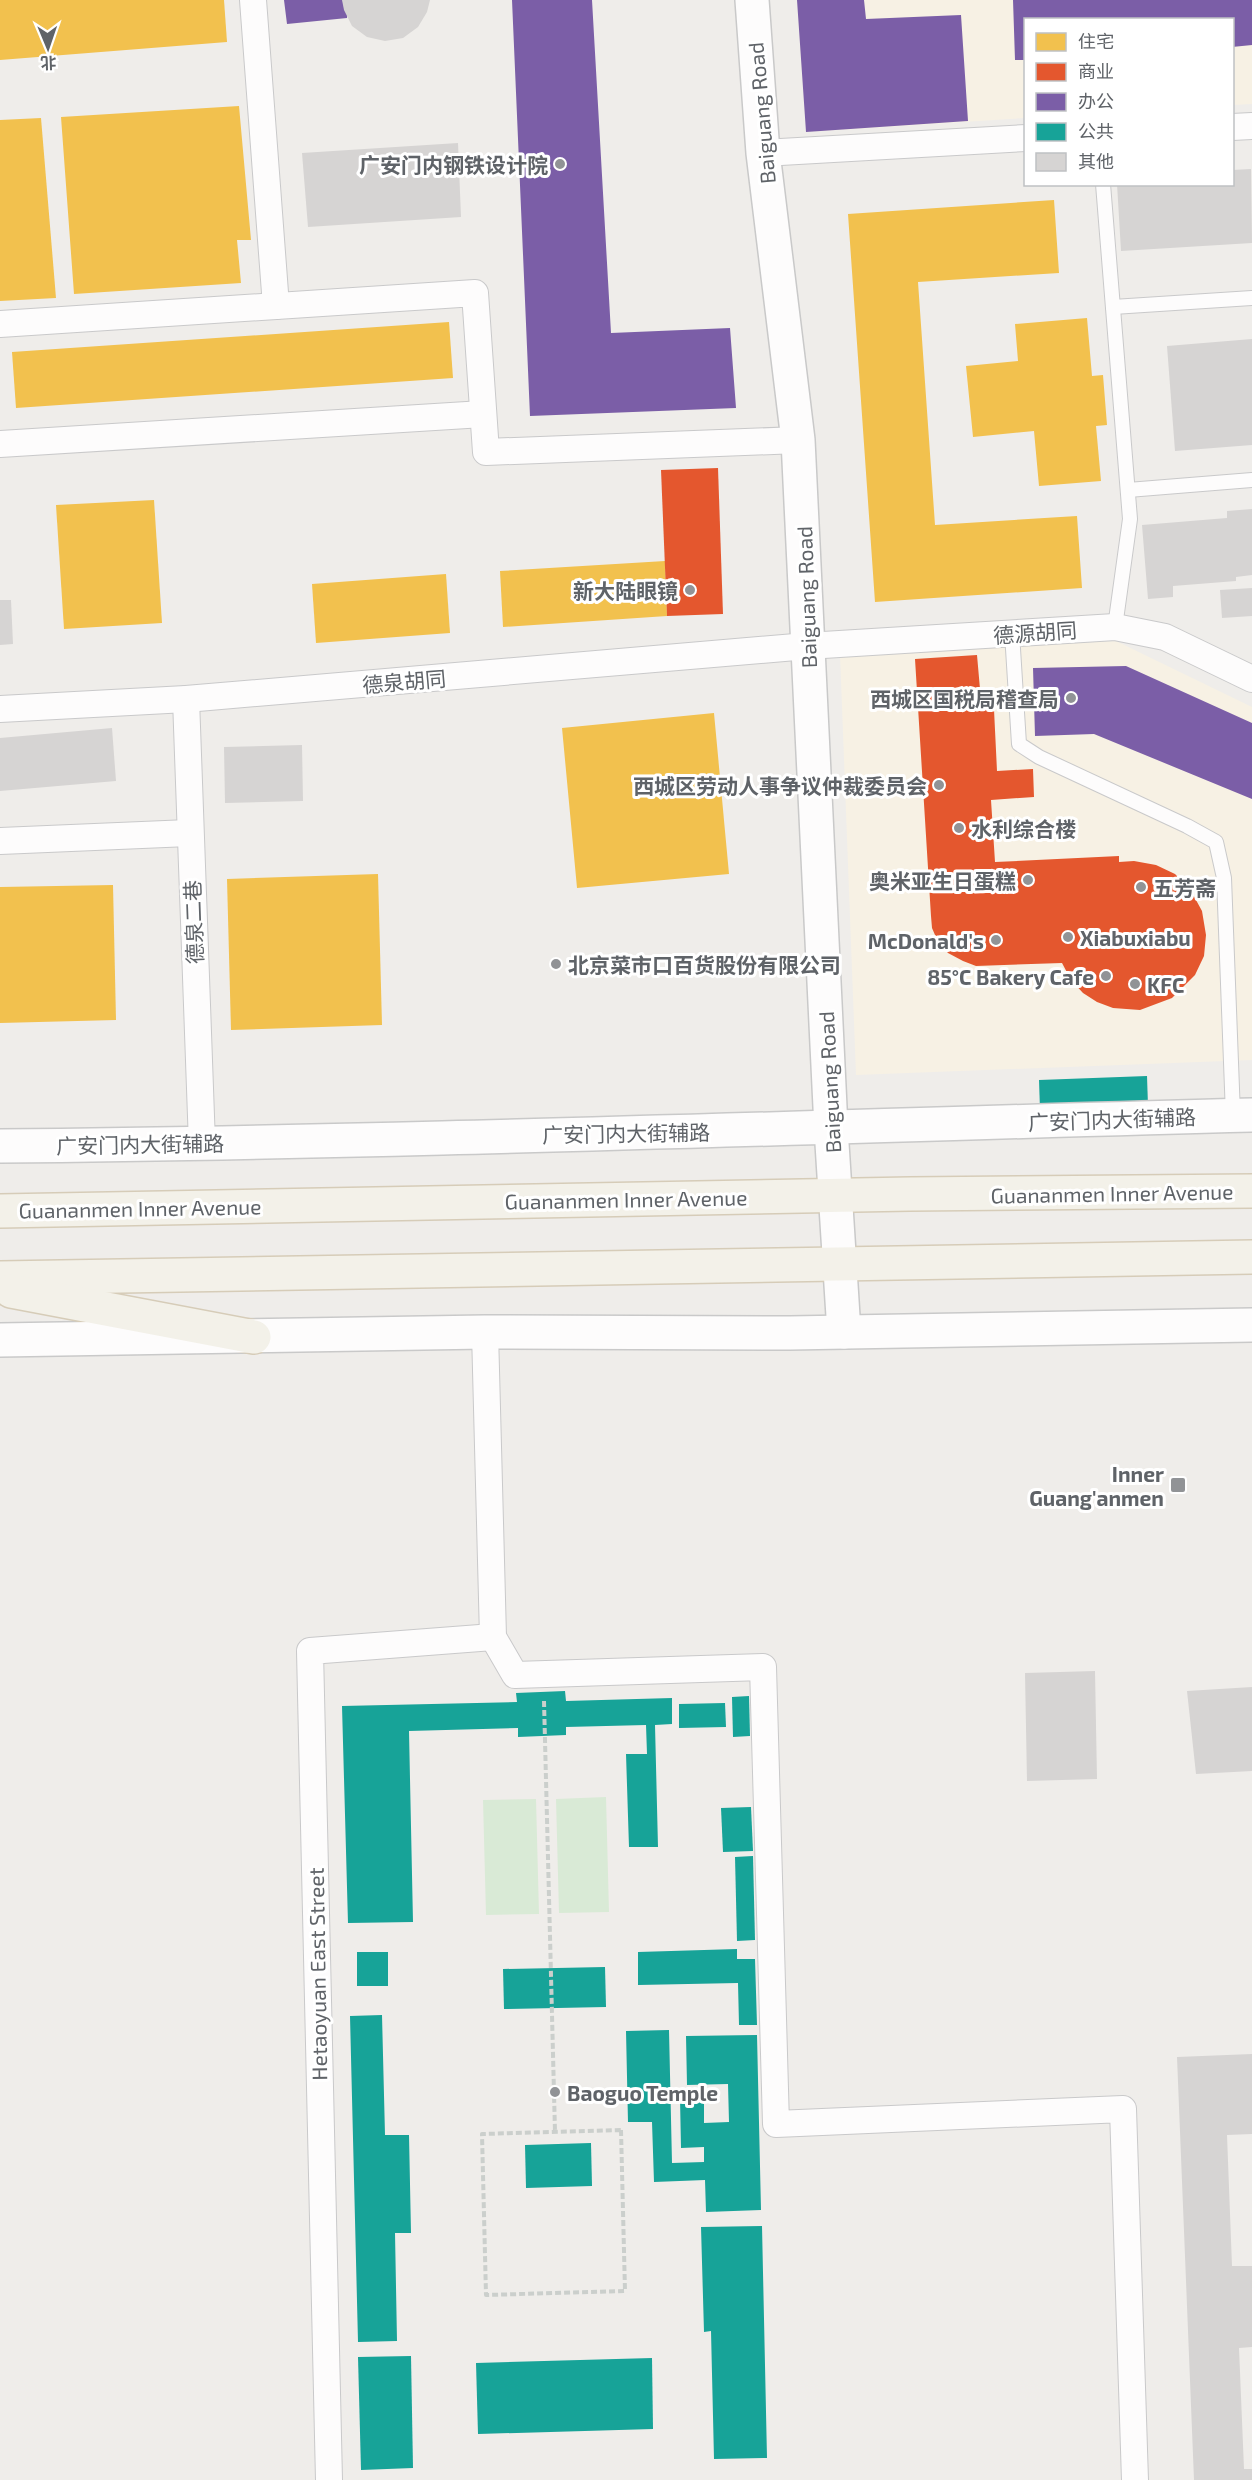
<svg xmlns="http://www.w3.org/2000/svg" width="1252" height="2480" font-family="'Exo 2','Noto Sans SC',sans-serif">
  <rect width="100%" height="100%" fill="#efedea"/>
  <g fill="#f7f1e4">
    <path d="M 797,0 L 1252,0 L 1252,104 L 1233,105 L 1232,20 L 1026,20 L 1025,118 L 806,132 Z"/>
    <path d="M 1116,641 L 1252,707 L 1252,1060 L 856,1075 L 840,654 Z"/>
  </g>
  <g fill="#d9ead6">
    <path d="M 606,1797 L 609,1912 L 559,1913 L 556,1799 Z"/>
    <path d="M 536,1799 L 539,1914 L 486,1915 L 483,1800 Z"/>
  </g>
  <g fill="#f2c14e">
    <path d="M 0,0 L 224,0 L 227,42 L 0,60 Z"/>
    <path d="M 239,106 L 251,240 L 237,240 L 241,283 L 74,294 L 61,117 Z"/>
    <path d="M 41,118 L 56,298 L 0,301 L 0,120 Z"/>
    <path d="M 1054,200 L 1059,273 L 918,282 L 935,525 L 1077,516 L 1082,588 L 875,602 L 848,214 Z"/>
    <path d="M 1087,318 L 1092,376 L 1103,375 L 1107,425 L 1096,426 L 1101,481 L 1039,486 L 1034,431 L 973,437 L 966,366 L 1018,361 L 1015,324 Z"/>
    <path d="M 449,322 L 453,378 L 16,408 L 12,352 Z"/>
    <path d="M 154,500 L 162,623 L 64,629 L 56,505 Z"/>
    <path d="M 665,561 L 667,616 L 503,627 L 500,571 Z"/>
    <path d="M 446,574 L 450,633 L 316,643 L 312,584 Z"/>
    <path d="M 714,713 L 729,874 L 577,888 L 562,728 Z"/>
    <path d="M 378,874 L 382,1025 L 231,1030 L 227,879 Z"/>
    <path d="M 113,885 L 116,1020 L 0,1023 L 0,887 Z"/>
  </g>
  <g fill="#e4572e">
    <path d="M 718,468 L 723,614 L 667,616 L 661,470 Z"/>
    <path d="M 977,655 L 980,689 L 993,689 L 997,771 L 1033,769 L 1034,797 L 991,800 L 995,862 L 1119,856 L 1119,862 L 1134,861 L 1156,865 L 1175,874 L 1190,889 L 1202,911 L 1206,935 L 1204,956 L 1195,975 L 1172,998 L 1140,1010 L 1113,1008 L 1097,1002 L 1083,993 L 1071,980 L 1062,963 L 976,966 L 963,961 L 948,953 L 938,942 L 932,928 L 931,916 L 915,659 Z"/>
  </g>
  <g fill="#7b5ea7">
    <path d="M 284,0 L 348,0 L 347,18 L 287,24 Z"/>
    <path d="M 512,0 L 592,0 L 611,333 L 730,328 L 736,408 L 530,416 Z"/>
    <path d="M 797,0 L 864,0 L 866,19 L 961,15 L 968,121 L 806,132 Z"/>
    <path d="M 1013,0 L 1252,0 L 1252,45 L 1232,47 L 1232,20 L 1026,20 L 1026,60 L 1015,60 Z"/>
    <path d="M 1126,666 L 1252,723 L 1252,799 L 1094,734 L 1035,736 L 1033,668 Z"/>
  </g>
  <g fill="#17a398">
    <path d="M 1147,1076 L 1148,1106 L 1040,1110 L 1039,1080 Z"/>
    <path d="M 565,1691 L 566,1701 L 672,1698 L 672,1724 L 655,1725 L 658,1847 L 629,1847 L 626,1754 L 647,1754 L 646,1725 L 566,1727 L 566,1735 L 518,1737 L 518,1728 L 409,1731 L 413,1922 L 348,1923 L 342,1706 L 517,1702 L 516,1693 Z"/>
    <path d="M 749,1696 L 750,1736 L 733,1737 L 732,1697 Z"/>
    <path d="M 725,1703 L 726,1727 L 679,1728 L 679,1704 Z"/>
    <path d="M 751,1807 L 753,1851 L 723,1852 L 721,1808 Z"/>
    <path d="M 753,1856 L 755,1940 L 737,1941 L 735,1857 Z"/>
    <path d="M 737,1949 L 737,1959 L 755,1959 L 757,2025 L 739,2025 L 738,1983 L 638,1985 L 638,1952 Z"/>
    <rect x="357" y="1952" width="31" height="34"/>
    <path d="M 605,1967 L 606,2007 L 504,2009 L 503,1969 Z"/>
    <path d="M 382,2015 L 385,2135 L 409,2135 L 411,2233 L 395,2233 L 397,2341 L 358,2342 L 350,2016 Z"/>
    <path d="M 669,2030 L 672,2163 L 704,2162 L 704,2147 L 681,2148 L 680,2098 L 704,2097 L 704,2123 L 729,2122 L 728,2084 L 687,2085 L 686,2036 L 757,2035 L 761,2210 L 706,2212 L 705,2180 L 654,2182 L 652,2122 L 628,2122 L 626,2031 Z"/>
    <path d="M 591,2143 L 592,2186 L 526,2188 L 525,2145 Z"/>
    <path d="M 762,2226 L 767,2458 L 714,2459 L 711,2331 L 704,2332 L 701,2227 Z"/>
    <path d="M 411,2356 L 413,2468 L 361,2470 L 358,2357 Z"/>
    <path d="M 652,2358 L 653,2429 L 478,2434 L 476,2363 Z"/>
  </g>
  <g fill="#d6d4d3">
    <path d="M 342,0 L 430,0 L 427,12 L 418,27 L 403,38 L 385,41 L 367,37 L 352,26 L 344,10 Z"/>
    <path d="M 458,143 L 461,217 L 308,227 L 302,153 Z"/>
    <path d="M 1251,169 L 1252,243 L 1121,251 L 1117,184 L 1232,184 L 1232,170 Z"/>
    <path d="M 1252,339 L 1252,445 L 1175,451 L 1167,346 Z"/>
    <path d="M 1252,509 L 1252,575 L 1236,577 L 1236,581 L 1173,586 L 1173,597 L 1148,599 L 1142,525 L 1227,518 L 1227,511 Z"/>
    <path d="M 1252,588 L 1252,616 L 1222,618 L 1220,590 Z"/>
    <path d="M 0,600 L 11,600 L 13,644 L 0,645 Z"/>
    <path d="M 112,728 L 116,781 L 0,791 L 0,738 Z"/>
    <path d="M 302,745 L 303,801 L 225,803 L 224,747 Z"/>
    <path d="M 1095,1671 L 1097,1779 L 1027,1781 L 1025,1673 Z"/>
    <path d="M 1252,1687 L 1252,1771 L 1196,1774 L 1187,1691 Z"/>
    <path d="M 1252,2054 L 1252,2134 L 1227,2135 L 1232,2266 L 1252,2266 L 1252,2347 L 1239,2348 L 1244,2469 L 1252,2469 L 1252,2480 L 1194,2480 L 1177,2057 Z"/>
  </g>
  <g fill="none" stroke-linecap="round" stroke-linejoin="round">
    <g stroke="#c9c9ca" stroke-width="16">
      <g id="lane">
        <path d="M 1103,184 L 1130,519 L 1115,627"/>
        <path d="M 1113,307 L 1252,298"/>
        <path d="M 1128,490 L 1252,480"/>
        <path d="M 1012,633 L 1019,744 L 1039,757 L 1187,826 L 1216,842 L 1224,878 L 1233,1115"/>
      </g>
    </g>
    <g stroke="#c9c9ca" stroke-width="28">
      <g id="street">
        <path d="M 253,0 L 276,306"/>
        <path d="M 1232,127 L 1252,126"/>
        <path d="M 763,153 L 1026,138"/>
        <path d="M 0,324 L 475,293 L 486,452 L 798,440"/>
        <path d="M 0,444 L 483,414"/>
        <path d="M 186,699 L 202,1144"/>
        <path d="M 0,709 L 186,699 L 807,646 L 1115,627 L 1165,637 L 1252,679"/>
        <path d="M 0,841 L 189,833"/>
        <path d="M 485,1332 L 493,1637 L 515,1675 L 763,1667 L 776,2124 L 1123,2109 L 1135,2480"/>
        <path d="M 329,2480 L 310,1651 L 493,1637"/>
      </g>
    </g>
    <g stroke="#c9c9c9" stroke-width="36">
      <g id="secondary">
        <path d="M 752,0 L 763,153 L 798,440 L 831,1128 L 844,1332"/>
        <path d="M 0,1146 C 417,1142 835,1126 1252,1115"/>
        <path d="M 0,1340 L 485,1332 L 790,1333 L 1252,1325"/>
      </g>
    </g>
    <g stroke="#d6ccb8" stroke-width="36">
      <g id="primary">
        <path d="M 0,1211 L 910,1194 L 1252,1191"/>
        <path d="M 0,1278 L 1252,1257"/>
        <path d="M 11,1291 L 254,1337"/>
      </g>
    </g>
    <g stroke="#cbcfcc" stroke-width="4" stroke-dasharray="6 3" stroke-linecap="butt">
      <path d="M 544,1701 L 555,2132"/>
      <path d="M 621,2130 L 625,2291 L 486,2295 L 482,2134 Z"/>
    </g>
    <use href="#lane" stroke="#fdfcfc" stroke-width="14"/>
    <use href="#street" stroke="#fdfcfc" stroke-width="26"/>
    <use href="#secondary" stroke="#fdfcfc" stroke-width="33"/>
    <use href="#primary" stroke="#f3f1e9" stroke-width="33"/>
  </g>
  <g fill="#919396" stroke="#fff" stroke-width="2">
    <circle cx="560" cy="164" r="6"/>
    <circle cx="690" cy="590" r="6"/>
    <circle cx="1071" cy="698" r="6"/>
    <circle cx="939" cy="785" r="6"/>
    <circle cx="959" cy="828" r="6"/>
    <circle cx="1028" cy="880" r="6"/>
    <circle cx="1141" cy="887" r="6"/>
    <circle cx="1068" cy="937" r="6"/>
    <circle cx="996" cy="940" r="6"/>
    <circle cx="556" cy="964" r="6"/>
    <circle cx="1106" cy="976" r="6"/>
    <circle cx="1135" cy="984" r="6"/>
    <rect x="1170" y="1477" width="16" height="16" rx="3"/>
    <circle cx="555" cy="2092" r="6"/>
  </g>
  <g text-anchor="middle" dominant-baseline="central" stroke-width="6" stroke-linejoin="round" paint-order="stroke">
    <g font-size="21" fill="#5f6368" stroke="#fff">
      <text transform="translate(761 113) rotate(-95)">Baiguang Road</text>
      <text transform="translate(806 597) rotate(-92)">Baiguang Road</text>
      <text transform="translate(1035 632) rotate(-4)">德源胡同</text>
      <text transform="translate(404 681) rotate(-5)">德泉胡同</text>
      <text transform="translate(193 922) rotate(-92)">德泉二巷</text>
      <text transform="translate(829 1082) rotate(-93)">Baiguang Road</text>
      <text transform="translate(1112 1119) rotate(-2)">广安门内大街辅路</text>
      <text transform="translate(626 1133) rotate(-1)">广安门内大街辅路</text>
      <text transform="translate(140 1144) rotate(-1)">广安门内大街辅路</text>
      <text transform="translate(1112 1193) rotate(-1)">Guananmen Inner Avenue</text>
      <text transform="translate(626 1199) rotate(-1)">Guananmen Inner Avenue</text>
      <text transform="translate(140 1208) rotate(-1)">Guananmen Inner Avenue</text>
      <text transform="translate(317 1974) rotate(-91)">Hetaoyuan East Street</text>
    </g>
    <g font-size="21" font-weight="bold" fill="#5f6368" stroke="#fff" text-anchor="end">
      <text x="548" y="164">广安门内钢铁设计院</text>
      <text x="678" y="590">新大陆眼镜</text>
      <text x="1059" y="698">西城区国税局稽查局</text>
      <text x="927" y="785">西城区劳动人事争议仲裁委员会</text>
      <text x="971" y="828" text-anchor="start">水利综合楼</text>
      <text x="1016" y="880">奥米亚生日蛋糕</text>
      <text x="1153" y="887" text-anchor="start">五芳斋</text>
      <text x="1080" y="937" text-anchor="start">Xiabuxiabu</text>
      <text x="984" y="940">McDonald's</text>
      <text x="568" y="964" text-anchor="start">北京菜市口百货股份有限公司</text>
      <text x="1094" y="976">85°C Bakery Cafe</text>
      <text x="1147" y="984" text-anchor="start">KFC</text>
      <text x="1164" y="1473">Inner<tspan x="1164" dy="24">Guang'anmen</tspan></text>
      <text x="567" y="2092" text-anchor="start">Baoguo Temple</text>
    </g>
  </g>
  <rect x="1024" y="18" width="210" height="168" fill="#ffffff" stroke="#bfc1c3" stroke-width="1.5"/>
  <rect x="1036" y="33" width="30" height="18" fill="#f2c14e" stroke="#bfc1c3" stroke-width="1.5"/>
  <text x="1078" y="48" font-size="18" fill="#5f6368">住宅</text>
  <rect x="1036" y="63" width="30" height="18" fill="#e4572e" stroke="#bfc1c3" stroke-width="1.5"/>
  <text x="1078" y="78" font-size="18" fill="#5f6368">商业</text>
  <rect x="1036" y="93" width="30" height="18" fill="#7b5ea7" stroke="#bfc1c3" stroke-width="1.5"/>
  <text x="1078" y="108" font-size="18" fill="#5f6368">办公</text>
  <rect x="1036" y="123" width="30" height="18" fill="#17a398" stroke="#bfc1c3" stroke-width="1.5"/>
  <text x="1078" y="138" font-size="18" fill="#5f6368">公共</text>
  <rect x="1036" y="153" width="30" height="18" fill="#d6d4d3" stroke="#bfc1c3" stroke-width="1.5"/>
  <text x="1078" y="168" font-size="18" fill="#5f6368">其他</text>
  <g transform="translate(48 48) rotate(178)" stroke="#ffffff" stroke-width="4.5" paint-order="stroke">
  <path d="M0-4.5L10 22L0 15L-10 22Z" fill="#5f6368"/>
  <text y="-9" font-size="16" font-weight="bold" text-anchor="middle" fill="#5f6368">北</text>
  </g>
</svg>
